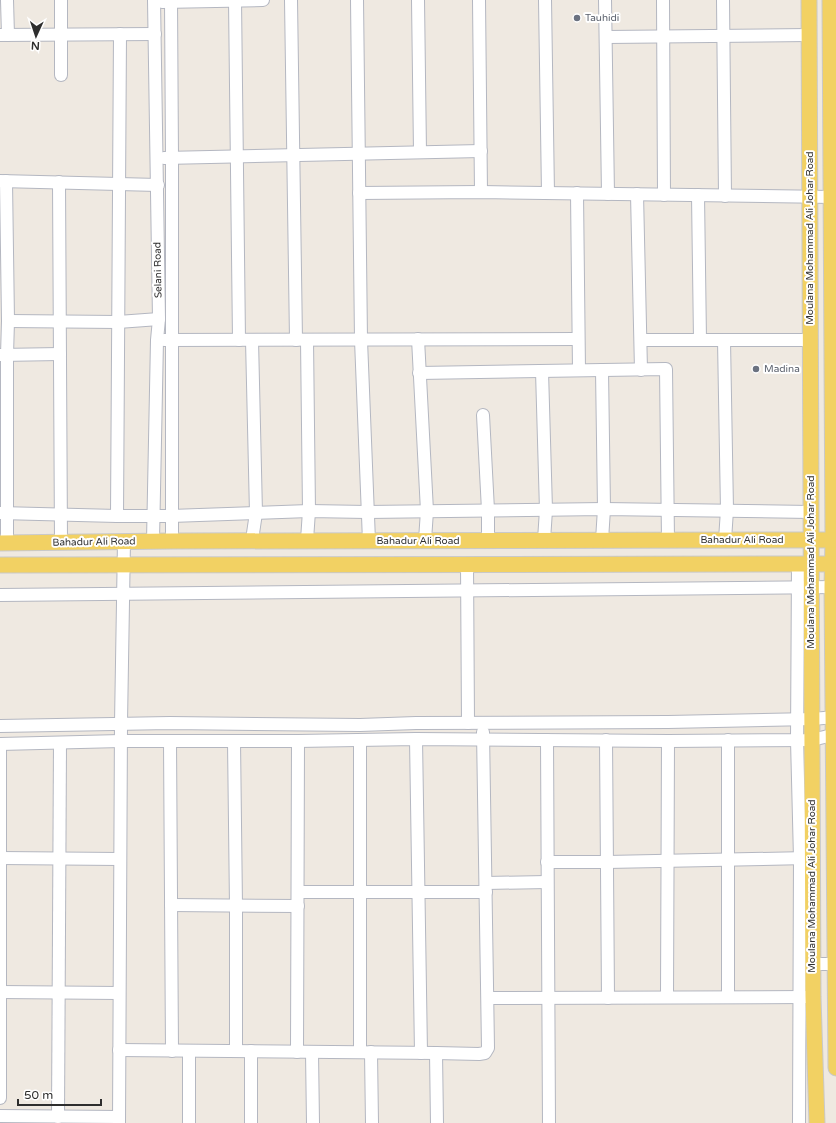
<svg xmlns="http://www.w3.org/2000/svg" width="836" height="1123" font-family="'Varela Round',sans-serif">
  <rect width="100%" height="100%" fill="#efe9e1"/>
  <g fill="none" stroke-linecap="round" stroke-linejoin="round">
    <g stroke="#b4b7c1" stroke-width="14">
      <g id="minor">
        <path d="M 7,0 L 8,35"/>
        <path d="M 171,0 L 172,157 L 172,541"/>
        <path d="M 235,0 L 239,340"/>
        <path d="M 291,0 L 296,340"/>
        <path d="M 357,0 L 361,340 L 369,541"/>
        <path d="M 418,0 L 420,152"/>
        <path d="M 479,0 L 481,192"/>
        <path d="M 545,0 L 548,193"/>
        <path d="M 605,0 L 608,194"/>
        <path d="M 663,0 L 664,195"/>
        <path d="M 723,0 L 725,196"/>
        <path d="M 162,2 L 263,0"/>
        <path d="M 0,35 L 155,34"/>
        <path d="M 606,37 L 809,35"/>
        <path d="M 61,75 L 61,0"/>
        <path d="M 164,158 L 481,151"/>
        <path d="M 0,181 L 158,185"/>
        <path d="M 6,181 L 8,321 L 7,355 L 7,543"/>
        <path d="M 59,182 L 61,542"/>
        <path d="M 359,193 L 481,192 L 832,197"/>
        <path d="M 577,193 L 579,370"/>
        <path d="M 637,194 L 641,370"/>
        <path d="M 698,195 L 700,340"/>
        <path d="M 8,321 L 118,322 L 159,319"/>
        <path d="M 418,339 L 427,511 L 425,540"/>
        <path d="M 164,340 L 578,339"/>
        <path d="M 252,340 L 256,513 L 252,540"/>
        <path d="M 307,340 L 309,511 L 307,540"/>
        <path d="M 641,340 L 724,340 L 727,510 L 725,540"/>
        <path d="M 724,340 L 810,340"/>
        <path d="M 0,355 L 60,354"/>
        <path d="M 602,370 L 604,509 L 602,540"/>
        <path d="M 542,371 L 546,510 L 544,540"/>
        <path d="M 419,373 L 666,369 L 668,540"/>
        <path d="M 483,415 L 488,510 L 488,540"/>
        <path d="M 0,513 L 117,516 L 171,516 L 309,511 L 367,512 L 604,509 L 811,512"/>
        <path d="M 117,516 L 120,34"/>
        <path d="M 153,541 L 157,340 L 159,319 L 154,0"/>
        <path d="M 467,564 L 468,723"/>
        <path d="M 798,565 L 797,740 L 800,858 L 799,1123"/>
        <path d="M 0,595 L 836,587"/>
        <path d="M 0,726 L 170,723 L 360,725 L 416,723 L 668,722 L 812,719 L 836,717"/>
        <path d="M 416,739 L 421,1053"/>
        <path d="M 547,740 L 549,1123"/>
        <path d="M 606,740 L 608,998"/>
        <path d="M 170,741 L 172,1051"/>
        <path d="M 234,741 L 236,906 L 236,1051"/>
        <path d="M 360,741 L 360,1052"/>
        <path d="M 0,744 L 121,741 L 298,741 L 416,739 L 668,741 L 812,740 L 836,734"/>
        <path d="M 0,858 L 120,859"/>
        <path d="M 547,862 L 607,862 L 808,858"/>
        <path d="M 486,883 L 547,882"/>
        <path d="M 298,892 L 486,892"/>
        <path d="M 171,905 L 298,906"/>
        <path d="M 813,964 L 836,964"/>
        <path d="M 0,992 L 119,993"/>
        <path d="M 667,997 L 668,741"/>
        <path d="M 728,997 L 728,740"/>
        <path d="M 488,998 L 807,997"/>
        <path d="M 119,1050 L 436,1053 L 479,1054 L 485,1053 L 488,1048 L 483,732"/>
        <path d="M 189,1051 L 189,1123"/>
        <path d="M 251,1051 L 251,1123"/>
        <path d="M 297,1052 L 298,741"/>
        <path d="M 312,1052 L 313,1123"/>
        <path d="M 371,1052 L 372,1123"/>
        <path d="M 436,1053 L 437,1123"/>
        <path d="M 0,1098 L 0,744"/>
        <path d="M 0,1116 L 119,1117"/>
        <path d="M 58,1117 L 60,743"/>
        <path d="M 119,1123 L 121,723 L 124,541"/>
      </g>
    </g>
    <g stroke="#c9c9c9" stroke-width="17">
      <g id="major">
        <path d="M 809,0 L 813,997 L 817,1123"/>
        <path d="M 830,0 L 833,540 L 832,587 L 836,1068"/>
        <path d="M 0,543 L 172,541 L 836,540"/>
        <path d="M 0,565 L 836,564"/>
      </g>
    </g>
    <use href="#minor" stroke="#fff" stroke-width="12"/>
    <use href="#major" stroke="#f2d163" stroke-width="15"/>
  </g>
  <g fill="#6b7280" stroke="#fff" stroke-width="1.5">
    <circle cx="577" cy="18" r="4"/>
    <circle cx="756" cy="369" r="4"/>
  </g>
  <g text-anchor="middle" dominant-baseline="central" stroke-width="4" stroke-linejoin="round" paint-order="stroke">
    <g font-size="10" fill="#5b616d" stroke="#fff" text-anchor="start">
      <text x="585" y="18">Tauhidi</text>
      <text x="764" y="369">Madina</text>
    </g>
    <g font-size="10" fill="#2e2e2e" stroke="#fff">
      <text transform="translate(810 238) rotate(-90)">Moulana Mohammad Ali Johar Road</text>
      <text transform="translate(158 270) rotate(-91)">Selani Road</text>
      <text x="742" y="540">Bahadur Ali Road</text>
      <text x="418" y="541">Bahadur Ali Road</text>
      <text transform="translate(94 542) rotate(-1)">Bahadur Ali Road</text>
      <text transform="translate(811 562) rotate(-90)">Moulana Mohammad Ali Johar Road</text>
      <text transform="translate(812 886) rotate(-90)">Moulana Mohammad Ali Johar Road</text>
    </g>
  </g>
  <g transform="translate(36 36) rotate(183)" stroke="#ffffff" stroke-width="3" paint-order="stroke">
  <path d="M0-3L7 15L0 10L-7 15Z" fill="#2e2e2e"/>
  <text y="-6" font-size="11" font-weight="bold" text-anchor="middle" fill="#2e2e2e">N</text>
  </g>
  <path d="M18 1099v6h83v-6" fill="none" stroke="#2e2e2e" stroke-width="2"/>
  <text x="24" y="1099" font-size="12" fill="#2e2e2e" stroke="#ffffff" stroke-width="3" paint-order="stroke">50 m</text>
</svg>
